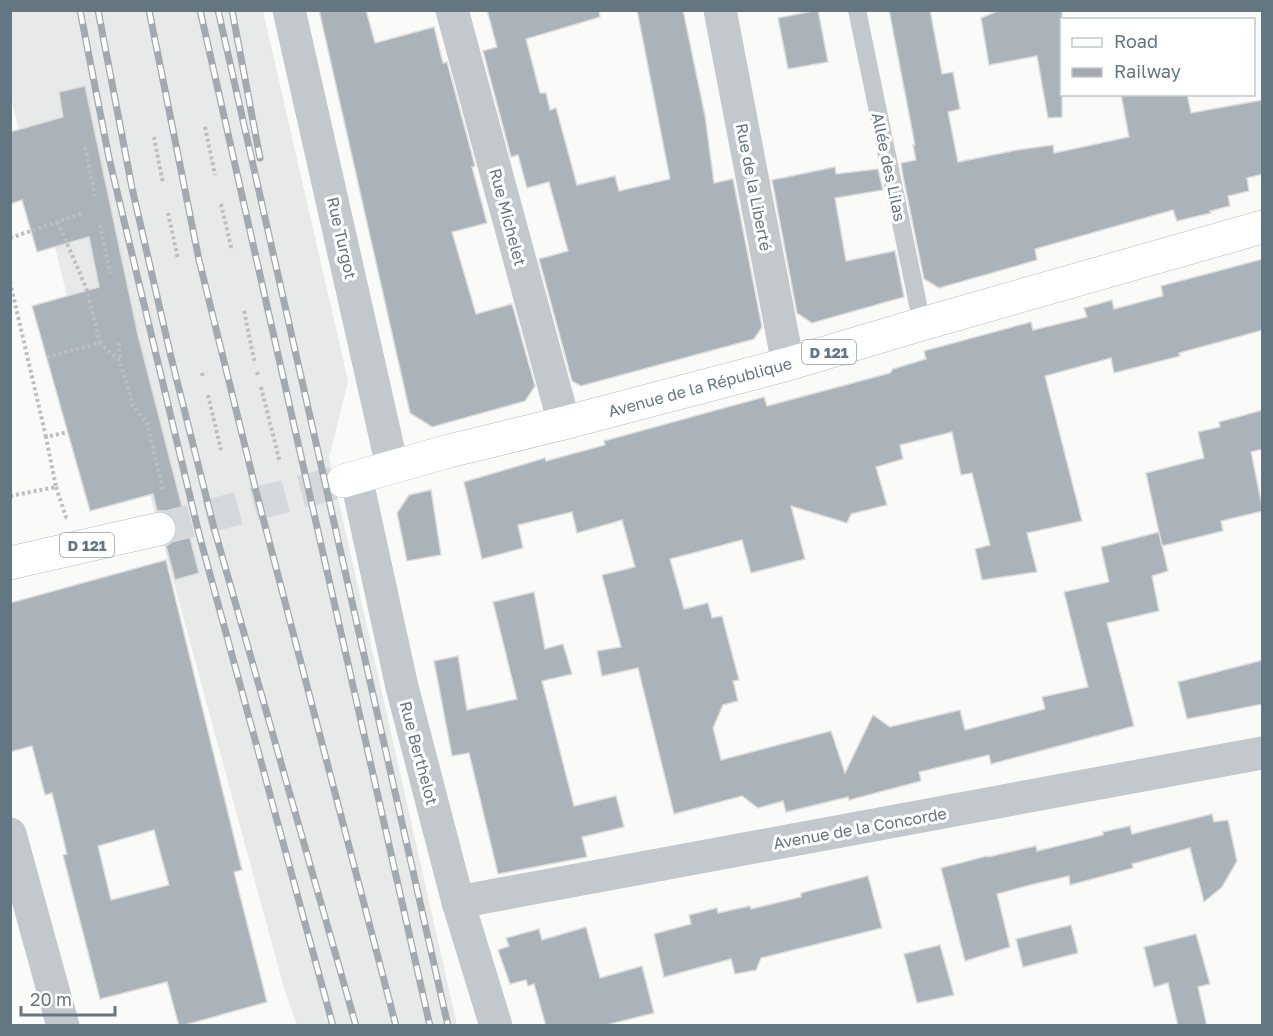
<svg xmlns="http://www.w3.org/2000/svg" width="1273" height="1036" font-family="'Golos Text',sans-serif">
  <rect width="100%" height="100%" fill="#fafaf8"/>
  <path fill="#e8e9e9" d="M 10,11 L 263,11 L 348,381 L 329,458 L 457,1025 L 297,1025 L 284,988 L 150,495 L 90,511 L 32,306 L 67,296 L 55,247 L 37,252 L 25,210 L 24,155 L 11,96 Z"/>
  <g fill="#aab3b9" stroke="#dcdcda" stroke-width="1.5" fill-rule="evenodd">
    <path d="M 319,10 L 366,10 L 375,43 L 434,27 L 443,63 L 447,62 L 475,166 L 472,167 L 487,223 L 452,232 L 476,314 L 512,304 L 535,386 L 525,401 L 432,427 L 410,413 Z"/>
    <path d="M 487,10 L 599,10 L 600,17 L 526,39 L 540,93 L 546,93 L 550,110 L 556,108 L 577,185 L 615,176 L 619,191 L 670,179 L 637,10 L 683,10 L 705,116 L 714,183 L 733,179 L 762,327 L 754,339 L 581,386 L 572,381 L 539,259 L 568,251 L 549,182 L 527,188 L 518,155 L 511,157 L 483,51 L 497,47 Z"/>
    <path d="M 818,10 L 828,62 L 788,69 L 778,18 Z"/>
    <path d="M 889,10 L 930,10 L 942,74 L 953,72 L 960,109 L 948,112 L 958,162 L 1017,150 L 1053,145 L 1054,153 L 1129,137 L 1121,94 L 1187,94 L 1191,113 L 1263,100 L 1263,174 L 1247,178 L 1249,191 L 1228,196 L 1230,206 L 1210,211 L 1211,213 L 1177,221 L 1173,210 L 1035,249 L 1037,260 L 939,288 L 924,279 L 903,176 L 901,163 L 916,160 L 913,145 L 915,145 Z"/>
    <path d="M 1000,10 L 1062,10 L 1062,117 L 1048,118 L 1037,56 L 989,65 L 981,18 Z"/>
    <path d="M 85,86 L 138,335 L 199,573 L 175,580 L 166,546 L 172,542 L 177,535 L 177,524 L 172,516 L 165,511 L 157,511 L 153,494 L 90,511 L 32,306 L 99,287 L 89,237 L 37,252 L 22,200 L 10,204 L 10,132 L 63,117 L 59,92 Z"/>
    <path d="M 835,167 L 836,174 L 878,169 L 883,190 L 835,198 L 846,261 L 895,251 L 904,297 L 812,323 L 797,313 L 772,180 Z"/>
    <path d="M 1263,259 L 1263,330 L 1179,353 L 1180,356 L 1114,373 L 1111,358 L 1045,376 L 1082,521 L 1027,533 L 1037,572 L 982,580 L 975,549 L 990,545 L 972,473 L 961,475 L 952,432 L 900,445 L 903,459 L 876,467 L 887,505 L 851,514 L 847,523 L 791,506 L 805,559 L 751,573 L 742,540 L 670,559 L 684,609 L 708,603 L 712,618 L 722,616 L 739,680 L 733,681 L 738,701 L 723,705 L 713,728 L 721,760 L 831,731 L 845,773 L 873,715 L 890,727 L 960,710 L 965,730 L 1045,709 L 1042,697 L 1088,687 L 1064,592 L 1109,582 L 1101,547 L 1159,532 L 1168,571 L 1152,576 L 1159,611 L 1107,623 L 1134,726 L 991,764 L 989,755 L 919,772 L 921,781 L 849,800 L 848,797 L 786,812 L 783,801 L 758,808 L 742,796 L 674,814 L 638,668 L 602,676 L 597,651 L 621,647 L 602,575 L 635,567 L 622,520 L 577,533 L 572,512 L 518,525 L 523,548 L 482,559 L 464,482 L 545,458 L 546,461 L 605,445 L 604,441 L 764,397 L 767,406 L 890,373 L 893,369 L 926,359 L 924,351 L 1031,322 L 1033,330 L 1087,317 L 1084,308 L 1112,300 L 1114,309 L 1163,296 L 1161,286 Z"/>
    <path d="M 1263,410 L 1263,449 L 1251,452 L 1263,511 L 1221,521 L 1223,531 L 1162,546 L 1146,473 L 1204,458 L 1198,432 L 1220,427 L 1219,422 Z"/>
    <path d="M 431,490 L 441,555 L 407,561 L 397,513 L 409,495 Z"/>
    <path d="M 166,560 L 242,870 L 234,872 L 267,1002 L 181,1026 L 179,1026 L 167,982 L 100,999 L 63,855 L 67,854 L 52,793 L 45,795 L 32,746 L 10,752 L 10,603 ZM 154,830 L 169,885 L 111,900 L 98,846 Z"/>
    <path d="M 534,592 L 545,649 L 563,644 L 572,674 L 542,681 L 574,806 L 616,796 L 624,827 L 582,837 L 587,857 L 498,874 L 469,753 L 452,756 L 434,661 L 458,656 L 467,710 L 517,699 L 493,602 Z"/>
    <path d="M 1263,660 L 1263,704 L 1187,719 L 1178,682 Z"/>
    <path d="M 1212,814 L 1214,822 L 1228,820 L 1237,861 L 1222,887 L 1204,902 L 1190,848 L 1132,864 L 1133,868 L 1070,885 L 1069,876 L 1030,885 L 997,894 L 1010,947 L 965,961 L 941,868 L 987,856 L 988,857 L 1036,846 L 1037,851 L 1103,835 L 1103,832 L 1130,826 L 1132,834 Z"/>
    <path d="M 868,876 L 882,928 L 761,958 L 756,970 L 735,974 L 731,959 L 664,977 L 654,934 L 691,924 L 689,915 L 717,908 L 718,913 L 750,906 L 751,909 L 801,897 L 801,893 Z"/>
    <path d="M 1071,925 L 1078,953 L 1023,967 L 1016,939 Z"/>
    <path d="M 586,927 L 600,978 L 642,966 L 654,1013 L 602,1026 L 546,1026 L 534,984 L 528,986 L 526,980 L 510,984 L 498,950 L 509,946 L 506,938 L 539,929 L 542,940 Z"/>
    <path d="M 1196,934 L 1210,984 L 1198,987 L 1207,1026 L 1178,1026 L 1168,983 L 1154,987 L 1144,947 Z"/>
    <path d="M 940,945 L 954,995 L 917,1003 L 904,954 Z"/>
  </g>
  <g fill="none" stroke-linecap="round" stroke-linejoin="round">
    <path stroke="#d5d9db" stroke-width="33" stroke-dasharray="33 16" stroke-linecap="butt" d="M 159,529 L 343,481"/>
    <g stroke="#b5babe" stroke-width="34">
      <g id="primary">
        <path d="M 343,481 L 449,451 L 564,423 L 788,364 L 922,324 L 1262,227"/>
        <path d="M 10,563 L 159,529"/>
      </g>
    </g>
    <g stroke="#bbbfc2" stroke-width="4" stroke-dasharray="3 3" stroke-linecap="butt">
      <path d="M 205,127 L 215,175"/>
      <path d="M 154,137 L 163,184"/>
      <path d="M 85,147 L 95,196"/>
      <path d="M 221,204 L 232,251"/>
      <path d="M 168,213 L 178,259"/>
      <path d="M 58,222 L 87,290 L 100,343"/>
      <path d="M 100,225 L 110,273"/>
      <path d="M 10,238 L 84,213"/>
      <path d="M 10,282 L 46,437"/>
      <path d="M 244,311 L 255,364"/>
      <path d="M 119,343 L 120,360"/>
      <path d="M 47,357 L 100,343 L 120,361 L 133,406 L 147,422 L 163,490"/>
      <path d="M 257,372 L 258,375"/>
      <path d="M 202,373 L 203,378"/>
      <path d="M 261,387 L 280,463"/>
      <path d="M 208,395 L 221,450"/>
      <path d="M 56,487 L 66,517 L 68,518"/>
      <path d="M 10,496 L 56,487 L 46,437 L 68,432"/>
    </g>
    <path stroke="#c3c8cc" stroke-width="18" d="M 857,10 L 922,324"/>
    <g stroke="#c3c8cc" stroke-width="33">
      <path d="M 289,10 L 392,466"/>
      <path d="M 452,10 L 564,423"/>
      <path d="M 720,10 L 788,364"/>
      <path d="M 356,477 L 402,687 L 458,902 L 496,1026"/>
      <path d="M 10,834 L 63,1026"/>
      <path d="M 458,902 L 1262,753"/>
    </g>
    <use href="#primary" stroke="#fff" stroke-width="33"/>
    <g stroke="#a2aab0" stroke-width="7">
      <g id="rail">
        <path d="M 80,10 L 109,158 L 199,534 L 333,1026"/>
        <path d="M 98,10 L 132,188 L 171,357 L 214,528 L 356,1026"/>
        <path d="M 149,10 L 199,260 L 257,495 L 396,1026"/>
        <path d="M 200,10 L 430,1026"/>
        <path d="M 218,10 L 448,1026"/>
        <path d="M 232,10 L 260,158"/>
      </g>
    </g>
    <use href="#rail" stroke="#fff" stroke-width="4.5" stroke-dasharray="14" stroke-linecap="butt"/>
  </g>
  <g text-anchor="middle" dominant-baseline="central" stroke-width="6" stroke-linejoin="round" paint-order="stroke">
    <g fill="#fff" stroke="#939fa8" stroke-width="1.5">
      <rect x="802" y="340" width="54" height="24" rx="4.5"/>
      <rect x="60" y="533" width="54" height="24" rx="4.5"/>
    </g>
    <g font-size="15" font-weight="bold" fill="#657683">
      <text x="829" y="352">D 121</text>
      <text x="87" y="545">D 121</text>
    </g>
    <g font-size="16" fill="#657683" stroke="#fff">
      <text transform="translate(889 167) rotate(78)">Allée des Lilas</text>
      <text transform="translate(754 187) rotate(79)">Rue de la Liberté</text>
      <text transform="translate(508 217) rotate(75)">Rue Michelet</text>
      <text transform="translate(342 238) rotate(77)">Rue Turgot</text>
      <text transform="translate(700 387) rotate(-15)">Avenue de la République</text>
      <text transform="translate(419 753) rotate(75)">Rue Berthelot</text>
      <text transform="translate(860 828) rotate(-10)">Avenue de la Concorde</text>
    </g>
  </g>
  <rect width="1273" height="1036" fill="none" stroke="#657683" stroke-width="24"/>
  <rect x="1060" y="18" width="195" height="78" fill="#ffffff" stroke="#c1c8cd" stroke-width="1.5"/>
  <rect x="1072" y="38" width="30" height="9" fill="#ffffff" stroke="#c1c8cd" stroke-width="1.5"/>
  <text x="1114" y="48" font-size="18" fill="#657683">Road</text>
  <rect x="1072" y="68" width="30" height="9" fill="#a2aab0" stroke="#c1c8cd" stroke-width="1.5"/>
  <text x="1114" y="78" font-size="18" fill="#657683">Railway</text>
  <path d="M21 1006v9h94v-9" fill="none" stroke="#657683" stroke-width="3"/>
  <text x="30" y="1006" font-size="18" fill="#657683" stroke="#ffffff" stroke-width="4.5" paint-order="stroke">20 m</text>
</svg>
